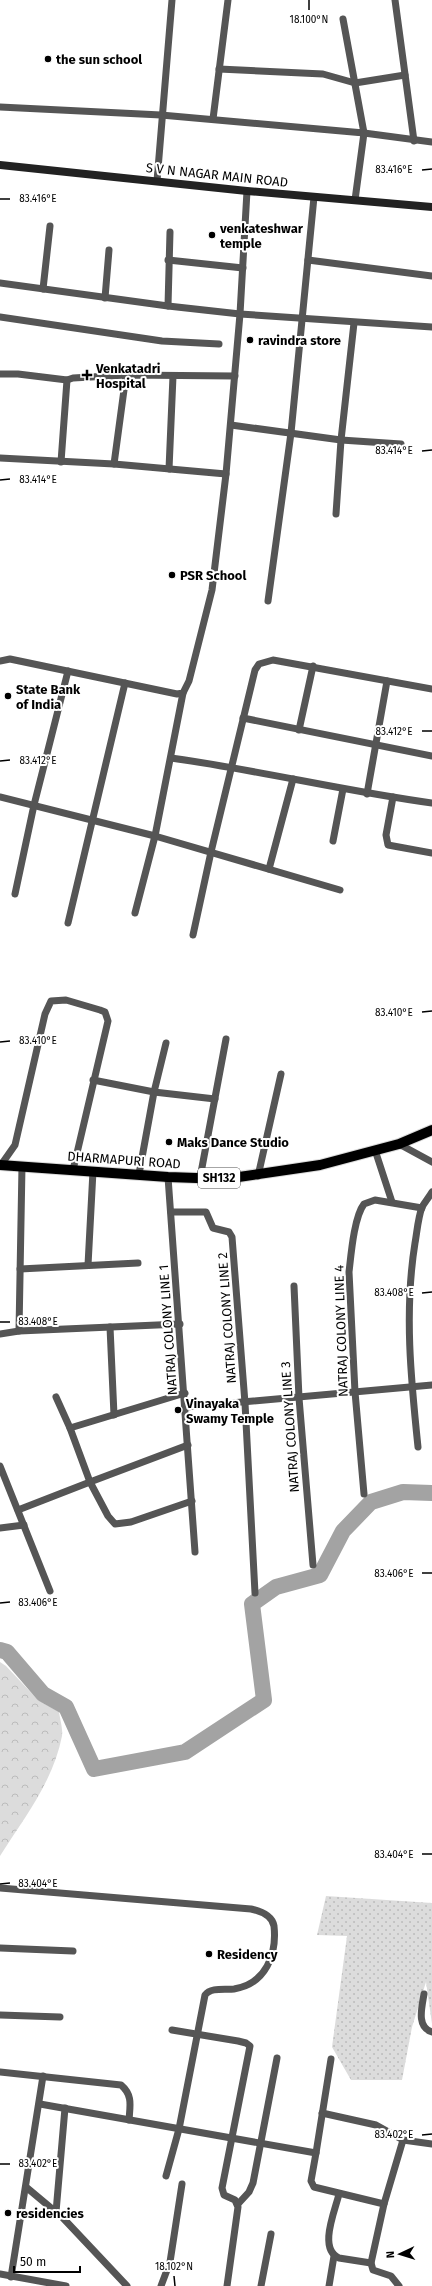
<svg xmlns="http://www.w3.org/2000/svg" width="432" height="2286" font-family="'Fira Sans',sans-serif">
  <defs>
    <pattern id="grass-dots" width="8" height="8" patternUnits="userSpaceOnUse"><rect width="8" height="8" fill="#dcdcdc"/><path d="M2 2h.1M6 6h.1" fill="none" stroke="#bbb" stroke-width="1.8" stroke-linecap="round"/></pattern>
    <pattern id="forest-crowns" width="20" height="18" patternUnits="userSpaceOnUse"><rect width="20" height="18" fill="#dcdcdc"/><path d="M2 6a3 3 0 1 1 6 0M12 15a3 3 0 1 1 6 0" fill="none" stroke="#bbb"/></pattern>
  </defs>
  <rect width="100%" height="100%" fill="#fff"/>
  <path fill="url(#grass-dots)" d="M 326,1896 L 432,1903 L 432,2024 L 426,1982 L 412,2027 L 402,2080 L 351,2080 L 332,2047 L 347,1936 L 317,1935 Z"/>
  <path fill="url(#forest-crowns)" d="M 0,1662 L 6,1666 L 38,1700 L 59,1712 C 60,1719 63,1729 62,1736 C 53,1782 24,1818 0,1856 Z"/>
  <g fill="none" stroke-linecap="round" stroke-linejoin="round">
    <path stroke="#a3a3a3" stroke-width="16" d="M 0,1650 L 7,1652 L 43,1694 L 66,1707 L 94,1769 L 185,1752 L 264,1700 L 252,1604 L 276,1587 L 320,1575 L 343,1531 L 371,1502 L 403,1492 L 432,1493"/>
    <g stroke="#dbdbdb" stroke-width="12">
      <path id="primary" d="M 0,1165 L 168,1177 L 225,1179 L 320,1165 L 399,1144 L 432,1130"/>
    </g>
    <g stroke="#555" stroke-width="7">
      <path d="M 395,0 L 414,141"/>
      <path d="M 219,69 L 323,74 L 355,83 L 405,75"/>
      <path d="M 0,107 L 161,115 L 364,133 L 343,19"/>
      <path d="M 213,119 L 228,0"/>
      <path d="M 157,181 L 172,0"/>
      <path d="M 355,200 L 364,133 L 432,142"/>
      <path d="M 168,260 L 243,268"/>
      <path d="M 308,260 L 432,276"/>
      <path d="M 0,283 L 168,306 L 170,232"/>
      <path d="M 43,289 L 50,226"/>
      <path d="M 105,298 L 109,250"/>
      <path d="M 168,306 L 240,314 L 432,327"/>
      <path d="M 0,317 L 162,341 L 219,344"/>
      <path d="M 0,374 L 18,374 L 67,380 L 73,378 L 126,375 L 235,376"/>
      <path d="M 231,425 L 341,440 L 401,444"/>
      <path d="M 0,458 L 114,464 L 226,474"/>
      <path d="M 61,462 L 67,380"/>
      <path d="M 114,464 L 126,375"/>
      <path d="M 169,469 L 173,376"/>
      <path d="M 336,514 L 341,440 L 354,323"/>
      <path d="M 268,601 L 291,433 L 314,197"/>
      <path d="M 0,661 L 10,659 L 177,694 L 183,693 L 189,681 L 212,590 L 226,474 L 240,314 L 247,191"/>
      <path d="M 243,718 L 432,756"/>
      <path d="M 299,730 L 313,666"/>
      <path d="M 171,758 C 258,770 344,791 432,803"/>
      <path d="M 367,794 L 387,681"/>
      <path d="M 0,797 L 155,836 L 340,890"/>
      <path d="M 393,797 L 386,835 L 388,845 L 432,853"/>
      <path d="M 333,841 L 343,789"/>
      <path d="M 269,869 L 293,779"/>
      <path d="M 15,894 L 34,805 L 68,671"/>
      <path d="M 135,913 L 155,836 L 183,693"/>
      <path d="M 68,923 L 125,683"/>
      <path d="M 193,935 L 211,852 L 255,670 L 259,664 L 273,660 L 432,689"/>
      <path d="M 93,1080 L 154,1092 L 215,1099"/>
      <path d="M 399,1144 L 432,1162"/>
      <path d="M 375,1150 L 392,1202"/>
      <path d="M 1,1165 L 15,1145 L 45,1014 L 51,1001 L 66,1000 L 100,1010 L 105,1012 L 108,1021 L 73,1170"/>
      <path d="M 139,1174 L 154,1092 L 166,1043"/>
      <path d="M 258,1176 L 281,1074"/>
      <path d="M 168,1177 L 195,1552"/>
      <path d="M 200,1178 L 226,1039"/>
      <path d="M 171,1212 L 206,1212 L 213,1228 L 229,1232 L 232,1237 L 245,1403 L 255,1593"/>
      <path d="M 88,1265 L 93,1171"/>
      <path d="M 20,1269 L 138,1263"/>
      <path d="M 294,1286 L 299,1398 L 313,1565"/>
      <path d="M 110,1327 L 114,1415"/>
      <path d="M 19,1331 L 22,1166"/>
      <path d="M 0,1334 L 19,1331 L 180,1324"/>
      <path d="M 185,1393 L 70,1428 L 90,1482 L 188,1445"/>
      <path d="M 56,1397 L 70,1428"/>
      <path d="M 186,1407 L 432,1385"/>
      <path d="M 418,1447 C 411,1380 404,1311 415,1243 C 417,1232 418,1218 422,1207 C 425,1202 429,1197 432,1192"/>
      <path d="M 0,1466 L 50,1591"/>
      <path d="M 364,1494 L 355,1392 L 349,1272 C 351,1255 354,1217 364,1204 L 375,1200 L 422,1208"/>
      <path d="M 18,1510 L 90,1482 L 108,1516 L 115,1524 L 131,1522 L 192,1501"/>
      <path d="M 0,1528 L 24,1525"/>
      <path d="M 0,1888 L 251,1909 C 260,1911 272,1915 274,1926 C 277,1954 266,1984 234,1989 C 225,1990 211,1987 205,1995 L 179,2129 L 166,2176"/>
      <path d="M 0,1948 L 73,1951"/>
      <path d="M 424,1994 C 422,2007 416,2027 432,2032"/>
      <path d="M 0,2015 L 60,2017"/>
      <path d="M 172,2030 L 238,2041 L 246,2043 L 250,2046 L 222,2188 L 224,2195 L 235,2200 L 238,2207 L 227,2286"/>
      <path d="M 0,2072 L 121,2085 C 133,2095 130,2106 129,2120"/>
      <path d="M 40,2104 L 316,2153 L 311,2181 L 314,2187 L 384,2204"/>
      <path d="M 322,2113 L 376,2125 L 403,2140 L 432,2144"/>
      <path d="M 316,2153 L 331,2059"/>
      <path d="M 26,2187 L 63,2218 L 127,2286"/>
      <path d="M 339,2194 C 335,2211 318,2249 339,2258 L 371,2263"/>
      <path d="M 238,2204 L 249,2192 L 253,2183 L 277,2058"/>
      <path d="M 56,2212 L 65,2108"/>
      <path d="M 0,2274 L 66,2286"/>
      <path d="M 11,2277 L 43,2076"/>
      <path d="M 161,2286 L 170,2262 L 182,2184"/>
      <path d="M 261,2286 L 271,2234"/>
      <path d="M 329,2286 L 334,2256"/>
      <path d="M 399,2286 L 391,2276 L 373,2270 L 371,2263 L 384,2204 L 403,2140"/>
    </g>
    <path stroke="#222" stroke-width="8" d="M 0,165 L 247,191 L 432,207"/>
    <use href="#primary" stroke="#000" stroke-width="10"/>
  </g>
  <path fill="none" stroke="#000" stroke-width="1.5" d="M 309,0 L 309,10M 422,170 L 432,169M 0,199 L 10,199M 422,451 L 432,450M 0,480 L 10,479M 422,731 L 432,731M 0,761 L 10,760M 422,1012 L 432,1011M 0,1042 L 10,1041M 422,1293 L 432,1292M 0,1322 L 10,1322M 422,1573 L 432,1573M 0,1603 L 10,1602M 422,1854 L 432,1854M 0,1884 L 10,1883M 422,2135 L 432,2134M 0,2164 L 10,2164M 174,2276 L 175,2286"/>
  <g fill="#000" stroke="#fff" stroke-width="1.5">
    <circle cx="48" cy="59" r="4"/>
    <circle cx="212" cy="235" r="4"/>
    <circle cx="250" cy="340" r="4"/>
    <path d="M85 369h4v4h4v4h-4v4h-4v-4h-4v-4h4z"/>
    <circle cx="172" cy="575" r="4"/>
    <circle cx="8" cy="696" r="4"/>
    <circle cx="169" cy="1142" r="4"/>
    <circle cx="178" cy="1410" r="4"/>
    <circle cx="209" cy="1954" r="4"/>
    <circle cx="8" cy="2213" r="4"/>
  </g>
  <g text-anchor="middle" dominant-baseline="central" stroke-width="4" stroke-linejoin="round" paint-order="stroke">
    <rect fill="#fff" stroke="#4c4c4c" stroke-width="1" x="198" y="1168" width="42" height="20" rx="3"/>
    <g font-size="12" font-weight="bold" fill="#000">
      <text x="219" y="1178">SH132</text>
    </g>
    <g font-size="13" font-weight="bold" fill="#000" stroke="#fff" text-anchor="start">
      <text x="56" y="59">the sun school</text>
      <text x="220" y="228">venkateshwar<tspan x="220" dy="15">temple</tspan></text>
      <text x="258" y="340">ravindra store</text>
      <text x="96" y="368">Venkatadri<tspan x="96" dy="15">Hospital</tspan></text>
      <text x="180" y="575">PSR School</text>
      <text x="16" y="689">State Bank<tspan x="16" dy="15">of India</tspan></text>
      <text x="177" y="1142">Maks Dance Studio</text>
      <text x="186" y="1403">Vinayaka<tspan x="186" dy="15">Swamy Temple</tspan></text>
      <text x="217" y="1954">Residency</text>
      <text x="16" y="2213">residencies</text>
    </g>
    <g font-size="13" fill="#000" stroke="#fff">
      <text transform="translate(217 175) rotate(6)">S V N NAGAR MAIN ROAD</text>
      <text transform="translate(124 1160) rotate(4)">DHARMAPURI ROAD</text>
      <text transform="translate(227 1318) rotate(-94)">NATRAJ COLONY LINE 2</text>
      <text transform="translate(168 1330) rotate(-94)">NATRAJ COLONY LINE 1</text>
      <text transform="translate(341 1331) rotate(-92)">NATRAJ COLONY LINE 4</text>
      <text transform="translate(290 1427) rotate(-94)">NATRAJ COLONY LINE 3</text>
    </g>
  </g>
  <g font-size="10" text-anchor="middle" fill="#000" stroke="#fff" stroke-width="4" stroke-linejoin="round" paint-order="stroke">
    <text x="309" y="23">18.100°N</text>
    <text x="394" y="173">83.416°E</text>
    <text x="38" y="202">83.416°E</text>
    <text x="394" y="454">83.414°E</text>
    <text x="38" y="483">83.414°E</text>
    <text x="394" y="735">83.412°E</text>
    <text x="38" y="764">83.412°E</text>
    <text x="394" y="1016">83.410°E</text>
    <text x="38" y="1044">83.410°E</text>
    <text x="394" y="1296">83.408°E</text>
    <text x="38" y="1325">83.408°E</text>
    <text x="394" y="1577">83.406°E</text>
    <text x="38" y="1606">83.406°E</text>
    <text x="394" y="1858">83.404°E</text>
    <text x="38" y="1887">83.404°E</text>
    <text x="394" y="2138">83.402°E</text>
    <text x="38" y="2167">83.402°E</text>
    <text x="174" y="2270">18.102°N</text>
  </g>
  <g transform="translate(400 2254) rotate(266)" stroke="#ffffff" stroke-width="3" paint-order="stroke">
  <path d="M0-3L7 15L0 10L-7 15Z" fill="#000000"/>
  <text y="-6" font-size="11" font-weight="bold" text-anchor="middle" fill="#000000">N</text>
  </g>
  <path d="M14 2266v6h66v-6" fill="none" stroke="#000000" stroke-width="2"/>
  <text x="20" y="2266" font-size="12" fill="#000000" stroke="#ffffff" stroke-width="3" paint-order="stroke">50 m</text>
</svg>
